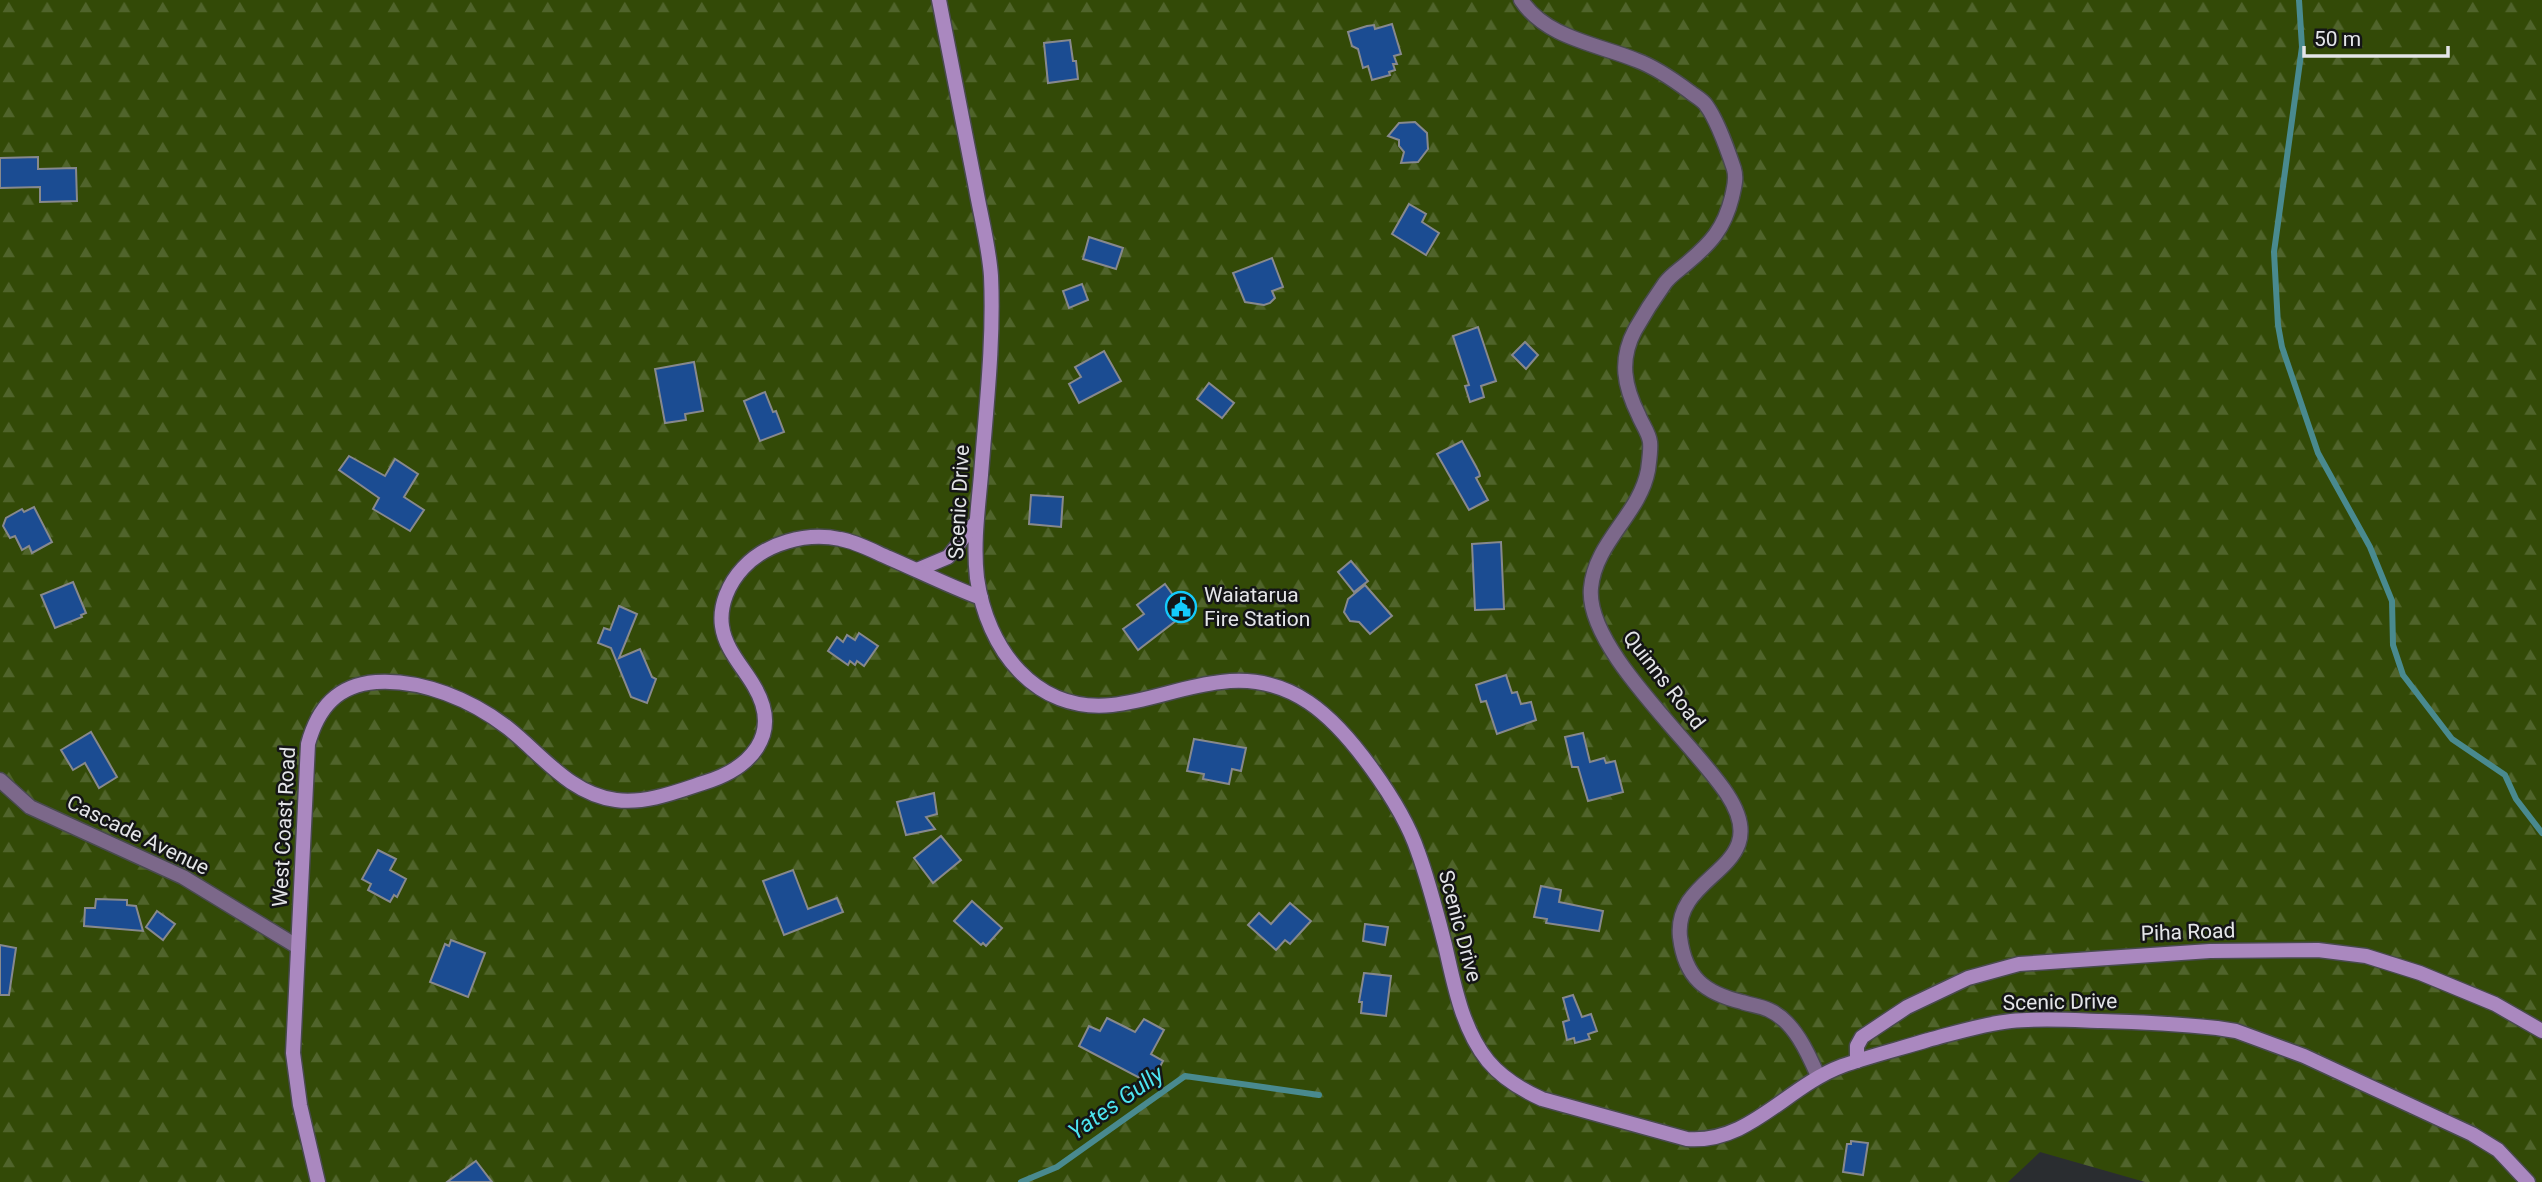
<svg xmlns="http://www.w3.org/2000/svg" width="2542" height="1182" font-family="Roboto,sans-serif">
  <defs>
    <pattern id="forest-firs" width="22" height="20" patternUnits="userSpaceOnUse" patternTransform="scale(1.75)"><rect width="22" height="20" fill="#334a07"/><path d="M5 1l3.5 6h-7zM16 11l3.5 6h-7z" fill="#50642b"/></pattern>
  </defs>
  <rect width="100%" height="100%" fill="#2a2d30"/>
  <path fill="url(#forest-firs)" d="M 0,0 L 2542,0 L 2542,1182 L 2145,1182 L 2040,1152 L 2008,1182 L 0,1182 Z"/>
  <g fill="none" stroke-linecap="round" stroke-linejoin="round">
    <g stroke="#498a8f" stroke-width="6">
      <path d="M 2299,0 L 2302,47 L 2274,252 L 2278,325 L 2282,347 L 2318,453 L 2370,547 L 2392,601 L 2393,645 L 2403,675 L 2452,739 L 2505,775 L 2516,799 L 2542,833"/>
      <path d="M 1021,1182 L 1057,1167 L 1185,1076 L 1319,1095"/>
    </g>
  </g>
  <g fill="#1b4c92" stroke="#87898d" stroke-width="2">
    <path d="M 1392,24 L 1401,54 L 1394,56 L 1397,64 L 1393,64 L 1395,70 L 1389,72 L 1390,75 L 1372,80 L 1368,66 L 1363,68 L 1358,49 L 1352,46 L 1348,32 L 1367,26 L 1374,25 L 1375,29 Z"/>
    <path d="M 1070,40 L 1073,61 L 1076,61 L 1078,79 L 1048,83 L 1044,43 Z"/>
    <path d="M 1415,122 L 1427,133 L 1428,149 L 1418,162 L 1401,163 L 1404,152 L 1399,146 L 1399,140 L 1388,136 L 1399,123 Z"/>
    <path d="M 38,157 L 38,169 L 76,168 L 77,201 L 40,202 L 40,187 L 0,188 L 0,158 Z"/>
    <path d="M 1409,204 L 1426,214 L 1422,222 L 1439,233 L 1426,255 L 1392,234 Z"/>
    <path d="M 1089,237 L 1123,248 L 1116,269 L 1083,259 Z"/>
    <path d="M 1272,258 L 1283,287 L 1272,291 L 1275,298 L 1270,303 L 1264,305 L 1245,302 L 1233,273 Z"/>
    <path d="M 1082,284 L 1088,300 L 1069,308 L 1063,291 Z"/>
    <path d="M 1478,327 L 1496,381 L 1481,386 L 1484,397 L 1470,402 L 1465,386 L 1469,385 L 1453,336 Z"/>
    <path d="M 1525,342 L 1538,355 L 1526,369 L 1512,355 Z"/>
    <path d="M 1104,351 L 1121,381 L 1079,403 L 1069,384 L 1081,377 L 1075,367 Z"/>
    <path d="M 694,362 L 703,411 L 685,414 L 686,420 L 665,423 L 655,369 Z"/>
    <path d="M 1209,383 L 1234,403 L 1222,418 L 1197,399 Z"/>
    <path d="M 765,392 L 773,412 L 776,411 L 784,432 L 760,441 L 744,401 Z"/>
    <path d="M 1462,441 L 1479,472 L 1480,476 L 1476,478 L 1488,500 L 1469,510 L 1437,454 Z"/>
    <path d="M 349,456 L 385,476 L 395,459 L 418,474 L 404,497 L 424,510 L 410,531 L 373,509 L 379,498 L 339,470 Z"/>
    <path d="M 1031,495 L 1063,497 L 1061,527 L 1029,524 Z"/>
    <path d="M 34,507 L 52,542 L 32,553 L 29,546 L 22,550 L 15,536 L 10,538 L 3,526 L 6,518 L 22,509 L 24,512 Z"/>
    <path d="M 1501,542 L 1504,609 L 1475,610 L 1472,544 Z"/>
    <path d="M 1351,561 L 1368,581 L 1354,592 L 1338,572 Z"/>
    <path d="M 73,582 L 86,613 L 81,615 L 82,617 L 55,628 L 41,595 Z"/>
    <path d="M 1165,584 L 1186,613 L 1138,650 L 1123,629 L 1144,614 L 1137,605 Z"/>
    <path d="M 1365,585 L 1392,616 L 1370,634 L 1359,622 L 1350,621 L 1344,612 L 1348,599 Z"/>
    <path d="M 619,606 L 637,614 L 619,658 L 640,649 L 652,677 L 656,679 L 647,703 L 631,697 L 611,648 L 598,643 L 604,628 L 610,630 Z"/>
    <path d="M 859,633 L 878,646 L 864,666 L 857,661 L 855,665 L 850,661 L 848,665 L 828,651 L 837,637 L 843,642 L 847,635 L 855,640 Z"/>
    <path d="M 1506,675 L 1512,693 L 1517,692 L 1521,704 L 1531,702 L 1536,720 L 1497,734 L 1486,701 L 1481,702 L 1476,685 Z"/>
    <path d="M 91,732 L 117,777 L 99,788 L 85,763 L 73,770 L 61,750 Z"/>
    <path d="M 1583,733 L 1590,762 L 1604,758 L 1606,763 L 1615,761 L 1623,792 L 1588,801 L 1578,767 L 1572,767 L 1565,737 Z"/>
    <path d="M 1194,739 L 1246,748 L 1241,771 L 1232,769 L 1229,784 L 1203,779 L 1204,774 L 1187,771 Z"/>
    <path d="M 934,793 L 937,814 L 926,817 L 935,829 L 906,835 L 897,802 Z"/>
    <path d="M 941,836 L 961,860 L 933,883 L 914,858 Z"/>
    <path d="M 378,850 L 396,859 L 390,870 L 406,879 L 397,897 L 394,895 L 390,902 L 368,890 L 371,884 L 362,879 Z"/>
    <path d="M 793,870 L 808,909 L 837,898 L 843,912 L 784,935 L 763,881 Z"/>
    <path d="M 1541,886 L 1561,890 L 1559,902 L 1603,911 L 1599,931 L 1546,923 L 1547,919 L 1534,917 Z"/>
    <path d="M 96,899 L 127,900 L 127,905 L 136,906 L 143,931 L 84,926 L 85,908 L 95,908 Z"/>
    <path d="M 972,901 L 1002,928 L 986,946 L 983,943 L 981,945 L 954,921 Z"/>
    <path d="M 1290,903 L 1311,921 L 1290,944 L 1285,940 L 1276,950 L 1248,925 L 1259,913 L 1271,924 Z"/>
    <path d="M 157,911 L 175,924 L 163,940 L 146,927 Z"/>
    <path d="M 1365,924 L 1388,927 L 1385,945 L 1363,941 Z"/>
    <path d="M 451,940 L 485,953 L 468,997 L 430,982 L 445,944 L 449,946 Z"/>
    <path d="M 0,945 L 16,948 L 9,995 L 0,995 Z"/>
    <path d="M 1364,973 L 1391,976 L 1386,1016 L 1361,1013 L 1362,1002 L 1359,1002 Z"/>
    <path d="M 1573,995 L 1582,1017 L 1591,1014 L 1597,1031 L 1588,1034 L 1590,1039 L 1575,1043 L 1574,1038 L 1567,1040 L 1563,1022 L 1569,1020 L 1563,998 Z"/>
    <path d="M 1107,1018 L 1135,1032 L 1144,1019 L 1164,1030 L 1151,1054 L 1163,1061 L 1151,1084 L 1079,1046 L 1089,1026 L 1100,1031 Z"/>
    <path d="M 1851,1141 L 1868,1143 L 1863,1175 L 1843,1172 L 1847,1144 L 1851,1144 Z"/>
    <path d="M 476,1161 L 492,1182 L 447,1182 Z"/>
  </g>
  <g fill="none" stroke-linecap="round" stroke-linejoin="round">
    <g stroke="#484a4d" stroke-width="17">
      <g id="street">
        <path d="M 1521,0 C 1546,38 1597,44 1636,60 C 1655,67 1674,80 1690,92 C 1695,96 1703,100 1706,105 C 1718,121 1728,151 1734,169 C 1737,179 1734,187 1732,197 C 1724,229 1711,243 1686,264 C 1679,270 1671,275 1665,283 C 1655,297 1644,314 1635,330 C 1619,360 1624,386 1639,416 C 1642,424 1649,433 1650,442 C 1651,450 1649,462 1648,470 C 1640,514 1595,542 1591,588 C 1585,649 1694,743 1727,794 C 1777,870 1673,871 1680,937 C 1685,978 1705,993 1742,1002 C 1751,1005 1761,1006 1769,1010 C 1794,1021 1808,1053 1818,1076"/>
        <path d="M 0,780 L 30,807 L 183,877 L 298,947"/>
      </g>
    </g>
    <g stroke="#484a4d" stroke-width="17">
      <g id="secondary">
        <path d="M 939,0 C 951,63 964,126 976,189 C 981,217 989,247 991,276 C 994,343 986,408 981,475 C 978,509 973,544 977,578 C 987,649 1035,713 1112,705 C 1149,701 1184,686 1221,682 C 1291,673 1334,716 1372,769 C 1390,794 1408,822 1418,852 C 1429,882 1437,914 1445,945 C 1454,984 1462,1029 1488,1061 C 1503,1079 1522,1090 1542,1099 L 1687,1139 C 1749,1144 1786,1087 1842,1066 C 1870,1056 1899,1049 1928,1040 C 1955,1033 1983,1024 2011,1021 C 2041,1018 2071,1020 2101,1021 C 2140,1022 2178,1024 2217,1028 L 2236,1031 L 2304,1056 L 2472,1134 L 2498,1150 L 2528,1182"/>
        <path d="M 917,570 L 948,557 L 976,522"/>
        <path d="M 1857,1061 L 1857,1046 L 1862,1037 L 1907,1007 L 1968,978 L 2019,964 L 2210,951 L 2318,950 L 2366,956 L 2420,973 L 2495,1004 L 2542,1031"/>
        <path d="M 318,1182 L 300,1105 L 293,1053 L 308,744 C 318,708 337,685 376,682 C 422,679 472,700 508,728 C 542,755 570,794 616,800 C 645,804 676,792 703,783 C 750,769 783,735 754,686 C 743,667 725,649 722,626 C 719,605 729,583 743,568 C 766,543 806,532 840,539 C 857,542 873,551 889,558 C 919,571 949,586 981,598"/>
      </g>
    </g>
    <use href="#street" stroke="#7c688a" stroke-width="14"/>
    <use href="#secondary" stroke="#aa88bf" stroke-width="14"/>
  </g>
  <defs>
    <g id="civic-ring" transform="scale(1.575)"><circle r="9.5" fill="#141516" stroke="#14cafb" stroke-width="1.5"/><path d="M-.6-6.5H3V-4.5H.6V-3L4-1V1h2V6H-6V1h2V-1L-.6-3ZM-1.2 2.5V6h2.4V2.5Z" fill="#14cafb"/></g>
  </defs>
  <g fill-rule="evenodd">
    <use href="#civic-ring" x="1181" y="607"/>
  </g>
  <g text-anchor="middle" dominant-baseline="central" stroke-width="5" stroke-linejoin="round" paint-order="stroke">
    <g font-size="21" fill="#e4e5e8" stroke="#141516">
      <text transform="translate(959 502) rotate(-87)">Scenic Drive</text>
      <text transform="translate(1664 680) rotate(52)">Quinns Road</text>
      <text transform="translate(284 827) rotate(-87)">West Coast Road</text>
      <text transform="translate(138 835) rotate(26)">Cascade Avenue</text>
      <text transform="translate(1460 926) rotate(75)">Scenic Drive</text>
      <text transform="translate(2188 932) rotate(-2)">Piha Road</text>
      <text transform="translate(2060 1002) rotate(-1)">Scenic Drive</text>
    </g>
    <g font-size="21" fill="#e4e5e8" stroke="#141516" text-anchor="start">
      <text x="1204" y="595">Waiatarua<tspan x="1204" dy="24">Fire Station</tspan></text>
    </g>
    <g font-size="23" font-style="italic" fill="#4de5f0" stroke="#141516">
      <text transform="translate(1116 1103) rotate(-35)">Yates Gully</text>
    </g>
  </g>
  <path d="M2304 46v10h144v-10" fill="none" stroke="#e4e5e8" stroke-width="3.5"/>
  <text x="2314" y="46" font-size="21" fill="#e4e5e8" stroke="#141516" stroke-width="5" paint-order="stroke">50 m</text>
</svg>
